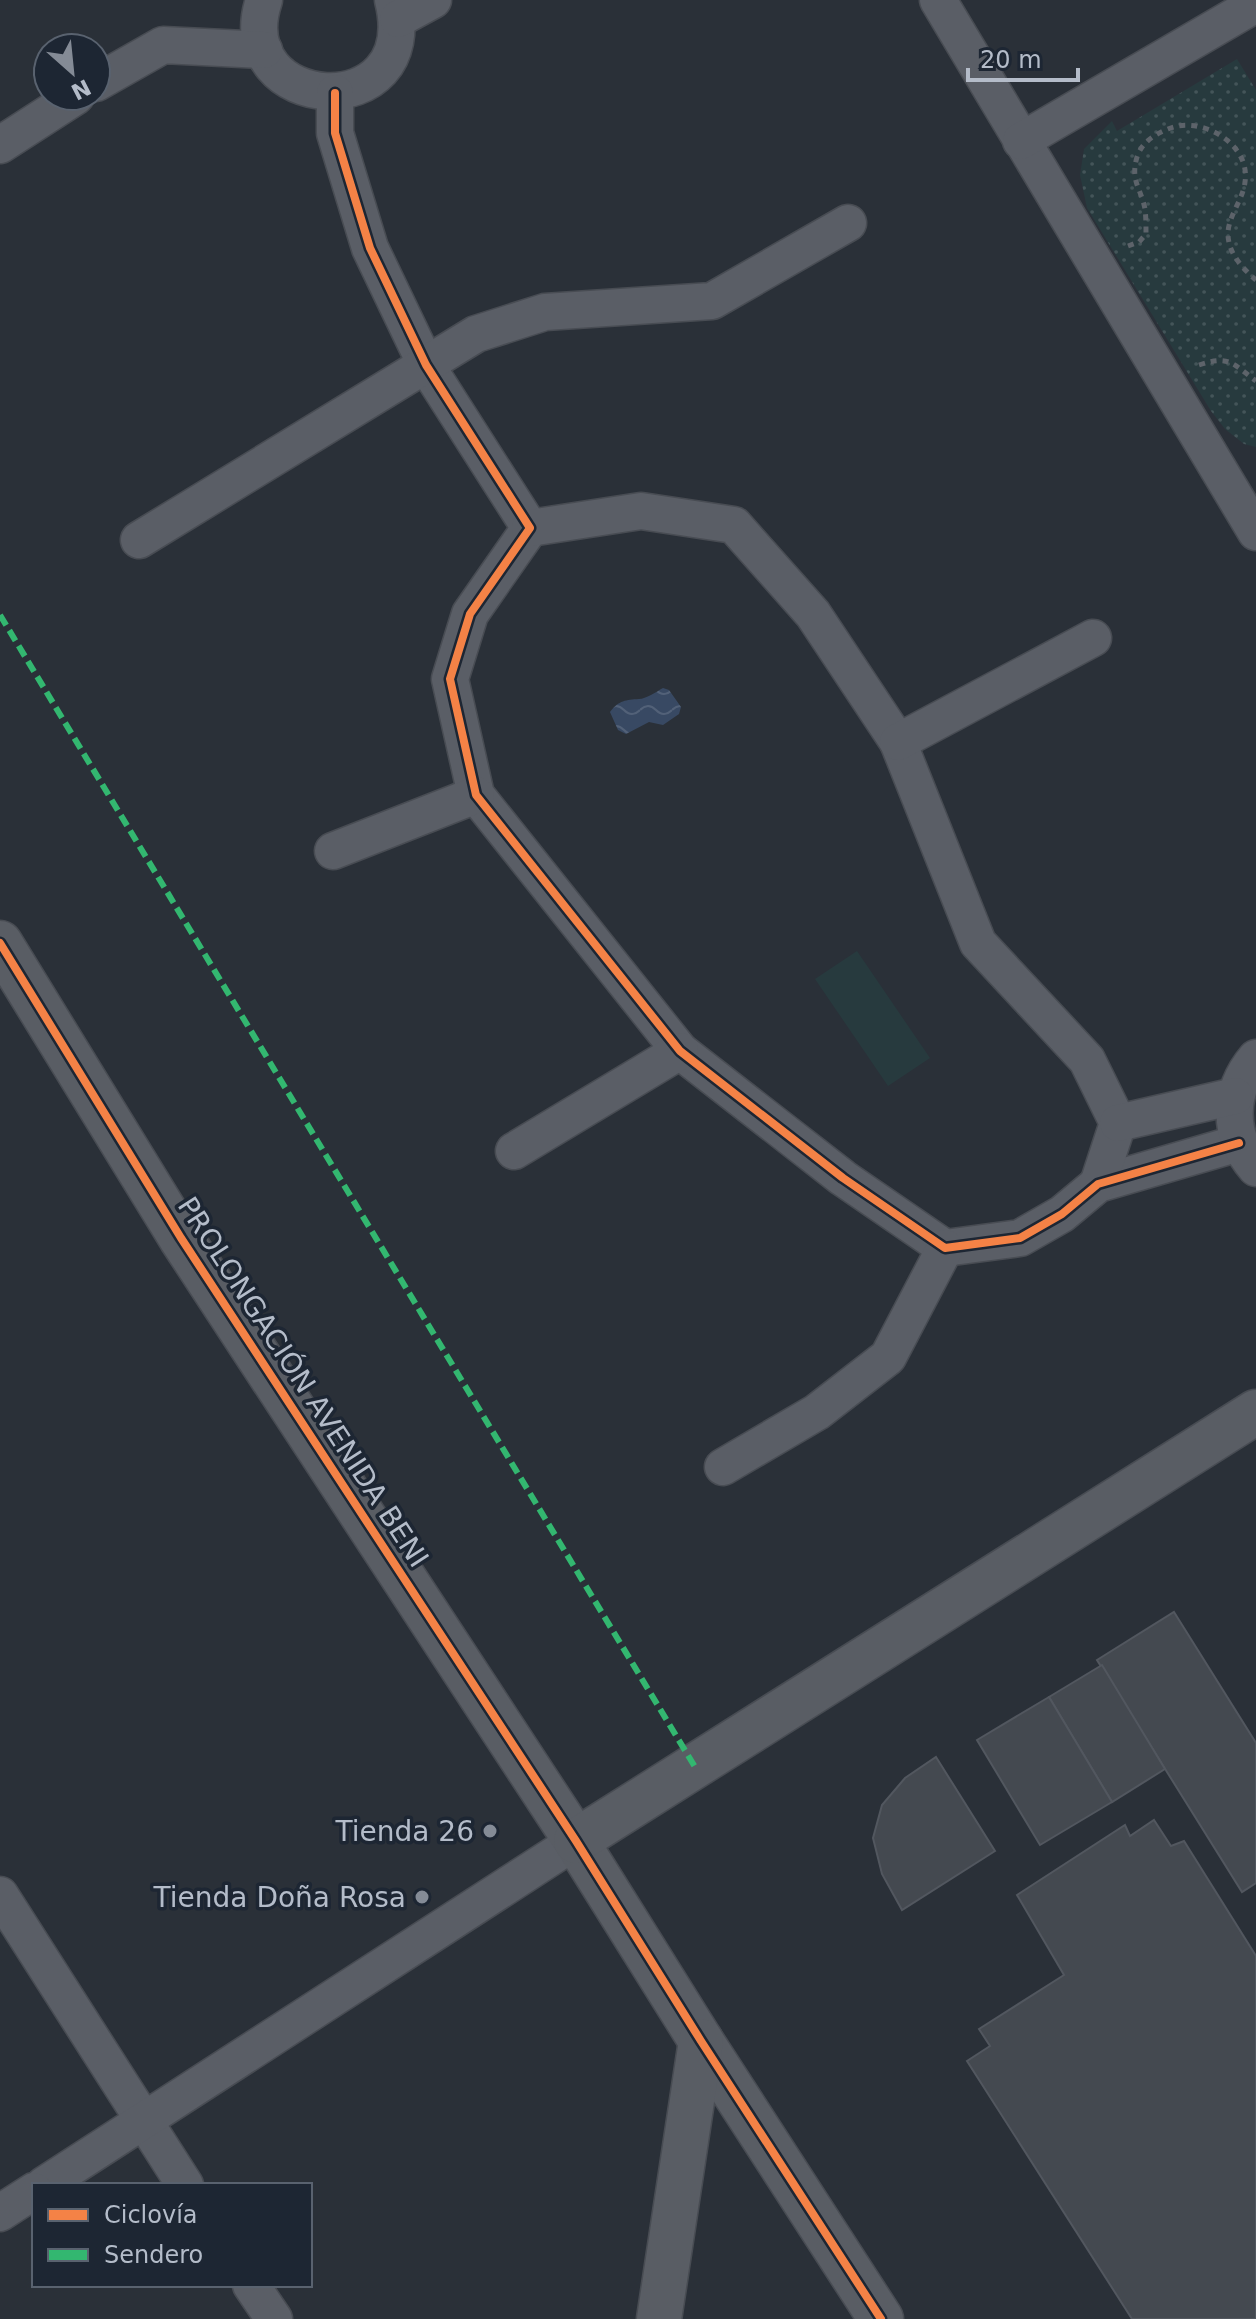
<svg xmlns="http://www.w3.org/2000/svg" width="1256" height="2319" font-family="'DejaVu Sans',sans-serif">
  <defs>
    <pattern id="green-dots" width="8" height="8" patternUnits="userSpaceOnUse" patternTransform="scale(2)"><rect width="8" height="8" fill="#273a3e"/><path d="M2 2h.1M6 6h.1" fill="none" stroke="#445559" stroke-width="1.8" stroke-linecap="round"/></pattern>
    <pattern id="water-waves" width="16" height="10" patternUnits="userSpaceOnUse" patternTransform="scale(2)"><rect width="16" height="10" fill="#384963"/><path d="M0 5q4-4 8 0t8 0" fill="none" stroke="#526178"/></pattern>
  </defs>
  <rect width="100%" height="100%" fill="#2a3038"/>
  <path fill="url(#green-dots)" d="M 1237,59 L 1256,90 L 1256,447 L 1244,444 L 1225,429 L 1211,411 L 1087,208 L 1080,175 L 1084,149 L 1112,121 L 1117,131 Z"/>
  <path fill="#273a3e" d="M 857,951 L 930,1058 L 888,1086 L 815,979 Z"/>
  <path fill="url(#water-waves)" d="M 663,688 L 669,690 L 681,707 L 679,714 L 663,725 L 649,722 L 626,734 L 618,730 L 610,712 C 619,700 626,700 639,699 C 646,699 656,692 663,688 Z"/>
  <g fill="#444950" stroke="#52575f" stroke-width="2">
    <path d="M 1174,1612 L 1256,1743 L 1256,1883 L 1242,1892 L 1097,1660 Z"/>
    <path d="M 1102,1665 L 1165,1769 L 1112,1802 L 1049,1697 Z"/>
    <path d="M 1049,1697 L 1112,1802 L 1040,1845 L 977,1740 Z"/>
    <path d="M 936,1757 L 995,1851 L 902,1910 L 882,1874 L 873,1838 L 882,1805 L 905,1778 Z"/>
    <path d="M 1154,1820 L 1171,1846 L 1184,1841 L 1256,1956 L 1256,2319 L 1132,2319 L 967,2061 L 990,2046 L 979,2029 L 1064,1975 L 1017,1895 L 1125,1825 L 1130,1836 Z"/>
  </g>
  <g fill="none" stroke-linecap="round" stroke-linejoin="round">
    <g stroke="#484c53" stroke-width="39">
      <g id="street">
        <path d="M 264,0 C 226,114 425,129 393,0"/>
        <path d="M 938,0 L 1256,532"/>
        <path d="M 398,19 L 433,0"/>
        <path d="M 96,83 L 163,45 L 264,50"/>
        <path d="M 335,93 L 335,133 L 370,248 L 426,365 L 530,528 L 470,614 L 450,679 L 476,795 L 680,1051 L 843,1178 L 945,1248 L 1020,1238 L 1062,1214 L 1098,1184 L 1239,1143"/>
        <path d="M 1021,141 L 1256,4"/>
        <path d="M 0,145 L 76,96"/>
        <path d="M 530,528 L 641,511 L 734,525 L 813,614 L 898,742 L 978,943 L 1087,1060 L 1118,1123 L 1098,1184"/>
        <path d="M 139,540 L 476,334 L 545,312 L 712,301 L 848,223"/>
        <path d="M 898,742 L 1093,638"/>
        <path d="M 333,851 L 476,795"/>
        <path d="M 1256,1058 C 1228,1091 1227,1135 1256,1168"/>
        <path d="M 1118,1123 L 1235,1096"/>
        <path d="M 514,1151 L 680,1051"/>
        <path d="M 723,1467 L 817,1412 L 888,1357 L 945,1248"/>
        <path d="M 0,1895 L 185,2185"/>
        <path d="M 44,2185 L 576,1841"/>
        <path d="M 0,2213 L 34,2191"/>
        <path d="M 251,2285 L 274,2319"/>
      </g>
    </g>
    <g stroke="#484c53" stroke-width="47">
      <g id="secondary">
        <path d="M 0,943 L 181,1238 L 576,1841 L 701,2041 L 881,2319"/>
        <path d="M 576,1841 L 1256,1412"/>
        <path d="M 659,2319 L 701,2041"/>
      </g>
    </g>
    <g stroke="#5d636a" stroke-width="5" stroke-dasharray="6 6" stroke-linecap="butt">
      <path d="M 1128,246 L 1139,242 L 1146,234 C 1146,226 1146,217 1145,209 C 1141,188 1130,181 1137,157 C 1142,142 1154,135 1168,129 C 1200,115 1251,143 1245,182 C 1243,200 1228,216 1228,234 C 1228,253 1243,269 1256,280"/>
      <path d="M 1199,365 C 1229,355 1232,363 1256,381"/>
    </g>
    <use href="#street" stroke="#5a5e66" stroke-width="36"/>
    <use href="#secondary" stroke="#595d64" stroke-width="44"/>
    <path stroke="#33b770" stroke-width="6" stroke-dasharray="12 6" stroke-linecap="butt" d="M 0,615 L 695,1767"/>
    <g stroke="#1d2633" stroke-width="13">
      <g id="cycleway">
        <path d="M 335,93 L 335,133 L 370,248 L 426,365 L 530,528 L 470,614 L 450,679 L 476,795 L 680,1051 L 843,1178 L 945,1248 L 1020,1238 L 1062,1214 L 1098,1184 L 1239,1143"/>
        <path d="M 0,943 L 181,1238 L 576,1841 L 701,2041 L 881,2319"/>
      </g>
    </g>
    <use href="#cycleway" stroke="#f48246" stroke-width="8"/>
  </g>
  <g fill="#848b96" stroke="#1d2633" stroke-width="3">
    <circle cx="490" cy="1831" r="8"/>
    <circle cx="422" cy="1897" r="8"/>
  </g>
  <g text-anchor="middle" dominant-baseline="central" stroke-width="7" stroke-linejoin="round" paint-order="stroke">
    <g font-size="28" fill="#b4bcc9" stroke="#1d2633">
      <text transform="translate(303 1382) rotate(57)">PROLONGACIÓN AVENIDA BENI</text>
    </g>
    <g font-size="28" fill="#b4bcc9" stroke="#1d2633" text-anchor="end">
      <text x="474" y="1831">Tienda 26</text>
      <text x="406" y="1897">Tienda Doña Rosa</text>
    </g>
  </g>
  <rect x="32" y="2183" width="280" height="104" fill="#1d2633" stroke="#59626f" stroke-width="2"/>
  <rect x="48" y="2209" width="40" height="12" fill="#f48246" stroke="#59626f" stroke-width="2"/>
  <text x="104" y="2223" font-size="24" fill="#b4bcc9">Ciclovía</text>
  <rect x="48" y="2249" width="40" height="12" fill="#33b770" stroke="#59626f" stroke-width="2"/>
  <text x="104" y="2263" font-size="24" fill="#b4bcc9">Sendero</text>
  <g transform="translate(72 72) rotate(153)"><circle r="38" fill="#1d2633" stroke="#59626f" stroke-width="2"/>
  <path d="M0-6L14 30L0 20L-14 30Z" fill="#848b96"/>
  <text y="-12" font-size="22" font-weight="bold" text-anchor="middle" fill="#b4bcc9">N</text>
  </g>
  <path d="M968 68v12h110v-12" fill="none" stroke="#b4bcc9" stroke-width="4"/>
  <text x="980" y="68" font-size="24" fill="#b4bcc9" stroke="#1d2633" stroke-width="6" paint-order="stroke">20 m</text>
</svg>
